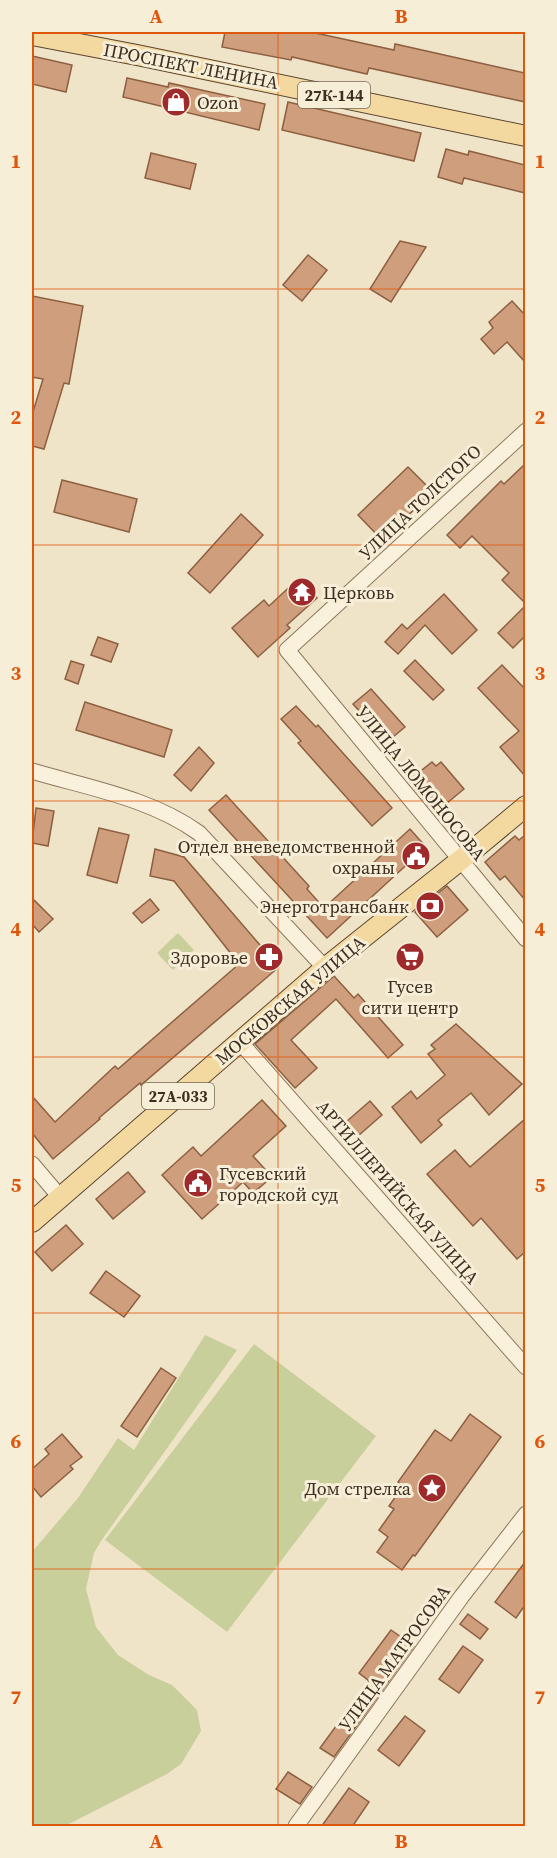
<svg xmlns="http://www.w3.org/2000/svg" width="557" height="1858" font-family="'Source Serif 4',serif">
  <rect width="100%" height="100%" fill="#f0e4c8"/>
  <g fill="#c9cf9b">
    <path d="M 178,933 L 194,950 L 173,970 L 157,953 Z"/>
    <path d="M 205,1335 L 237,1350 L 101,1541 L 94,1553 L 86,1589 L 96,1627 L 118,1655 L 149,1675 L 172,1685 L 197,1710 L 201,1731 L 181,1764 L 167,1774 L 65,1826 L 32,1826 L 32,1552 L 78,1498 L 118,1438 L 134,1450 Z"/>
    <path d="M 254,1344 L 376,1436 L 227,1632 L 105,1540 Z"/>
  </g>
  <g fill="#cf9f7d" stroke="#8d5f41" stroke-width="1.5">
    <path d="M 225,32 L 311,32 L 394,50 L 395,44 L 525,73 L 525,102 L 369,68 L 367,74 L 292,57 L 291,60 L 222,47 Z"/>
    <path d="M 32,56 L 72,65 L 66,92 L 32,84 Z"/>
    <path d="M 127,78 L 168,87 L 169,83 L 265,104 L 259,130 L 123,97 Z"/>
    <path d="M 288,102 L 421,133 L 414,161 L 282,130 Z"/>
    <path d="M 446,149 L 468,155 L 469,151 L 525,165 L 525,193 L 464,178 L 462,184 L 438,177 Z"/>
    <path d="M 151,153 L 196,164 L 190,189 L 145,178 Z"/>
    <path d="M 400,241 L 426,247 L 391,302 L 370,289 Z"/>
    <path d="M 308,255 L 327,270 L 302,301 L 283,285 Z"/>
    <path d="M 32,296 L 83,306 L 69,384 L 64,383 L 44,449 L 32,446 L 32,415 L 43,379 L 32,377 Z"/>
    <path d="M 512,301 L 525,315 L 525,362 L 507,342 L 494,354 L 481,339 L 493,328 L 489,322 Z"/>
    <path d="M 525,464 L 525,603 L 502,580 L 509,573 L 472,536 L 460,548 L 447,535 L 501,481 L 504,484 Z"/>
    <path d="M 408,467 L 433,492 L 382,540 L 358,515 Z"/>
    <path d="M 62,480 L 137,499 L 129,532 L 54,512 Z"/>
    <path d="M 241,514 L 263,535 L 210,593 L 188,573 Z"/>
    <path d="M 299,578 L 317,598 L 287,625 L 290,628 L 258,657 L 232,628 L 264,600 L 269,606 Z"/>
    <path d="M 444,594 L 477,630 L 452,654 L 425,625 L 398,654 L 385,642 L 402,624 L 407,629 Z"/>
    <path d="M 525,606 L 525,636 L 513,648 L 498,633 Z"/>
    <path d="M 98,637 L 118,644 L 111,662 L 91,655 Z"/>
    <path d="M 415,660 L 444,690 L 433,700 L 404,671 Z"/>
    <path d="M 71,661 L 84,665 L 78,684 L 65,679 Z"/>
    <path d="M 502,665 L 525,689 L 525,776 L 500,747 L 519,731 L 478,688 Z"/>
    <path d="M 371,689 L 405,727 L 387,742 L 353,704 Z"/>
    <path d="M 85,702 L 172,730 L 164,757 L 76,730 Z"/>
    <path d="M 296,706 L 316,727 L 318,725 L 392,808 L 372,826 L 298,743 L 301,741 L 281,719 Z"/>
    <path d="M 199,747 L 214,763 L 191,791 L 174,775 Z"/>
    <path d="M 432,762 L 436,766 L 441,762 L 464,789 L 435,813 L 413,787 L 416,784 L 412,778 Z"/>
    <path d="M 226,795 L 309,886 L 307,889 L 324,908 L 410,829 L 426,847 L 327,938 L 209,810 Z"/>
    <path d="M 36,808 L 54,811 L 48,846 L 32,843 Z"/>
    <path d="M 99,828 L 129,835 L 117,883 L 87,875 Z"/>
    <path d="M 525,835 L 525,900 L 505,876 L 500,880 L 485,862 L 515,836 L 519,840 Z"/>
    <path d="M 155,849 L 184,857 L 279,967 L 141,1085 L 140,1083 L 99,1118 L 100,1119 L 53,1159 L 32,1133 L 32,1096 L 55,1122 L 115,1066 L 118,1069 L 239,964 L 174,881 L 150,876 Z"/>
    <path d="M 447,886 L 468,910 L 437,937 L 415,912 Z"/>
    <path d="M 32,898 L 53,919 L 39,932 L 32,924 Z"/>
    <path d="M 150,899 L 159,910 L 142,923 L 133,913 Z"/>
    <path d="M 334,976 L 354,998 L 358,994 L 403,1045 L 388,1058 L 336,999 L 291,1040 L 317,1068 L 295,1088 L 255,1044 Z"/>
    <path d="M 456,1024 L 522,1084 L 489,1115 L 471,1093 L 438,1120 L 442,1125 L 421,1143 L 392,1107 L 411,1091 L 417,1099 L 445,1075 L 428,1054 L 435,1049 L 431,1045 Z"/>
    <path d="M 262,1100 L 286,1126 L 253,1156 L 272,1177 L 253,1193 L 243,1182 L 202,1219 L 162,1175 L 193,1147 L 201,1156 Z"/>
    <path d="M 370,1101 L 382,1115 L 358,1136 L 346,1122 Z"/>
    <path d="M 525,1119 L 525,1252 L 517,1259 L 481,1218 L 473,1226 L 427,1174 L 455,1150 L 470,1167 Z"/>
    <path d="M 128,1172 L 145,1192 L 113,1219 L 96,1199 Z"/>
    <path d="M 66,1225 L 83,1244 L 52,1271 L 35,1252 Z"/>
    <path d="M 106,1271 L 140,1296 L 124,1317 L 90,1293 Z"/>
    <path d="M 161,1368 L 176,1378 L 137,1437 L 121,1426 Z"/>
    <path d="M 470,1414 L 501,1437 L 415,1556 L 413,1555 L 402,1570 L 377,1552 L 388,1537 L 379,1530 L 394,1509 L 389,1506 L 403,1486 L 398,1482 L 435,1430 L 451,1441 Z"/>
    <path d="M 62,1434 L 82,1457 L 70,1466 L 73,1469 L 41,1497 L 32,1486 L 32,1469 L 49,1454 L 45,1449 Z"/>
    <path d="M 525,1562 L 525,1605 L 516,1618 L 495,1602 Z"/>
    <path d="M 468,1614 L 488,1629 L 480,1639 L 460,1624 Z"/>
    <path d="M 391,1630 L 414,1646 L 334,1757 L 320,1748 L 369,1681 L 359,1673 Z"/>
    <path d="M 463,1646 L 483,1660 L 459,1693 L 439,1679 Z"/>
    <path d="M 405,1716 L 425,1731 L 399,1766 L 378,1750 Z"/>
    <path d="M 288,1772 L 312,1787 L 300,1804 L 276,1789 Z"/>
    <path d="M 349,1788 L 369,1802 L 352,1827 L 321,1827 Z"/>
  </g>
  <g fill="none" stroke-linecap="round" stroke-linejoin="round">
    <g stroke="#8d765c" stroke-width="17">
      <g id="minor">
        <path d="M 526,431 L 287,650 L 526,939"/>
        <path d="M 32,771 C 89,788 150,798 199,833 L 325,968"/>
        <path d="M 240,1042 L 526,1367"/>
        <path d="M 32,1164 L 60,1197"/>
        <path d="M 296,1826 L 462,1596 L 526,1514"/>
      </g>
    </g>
    <g stroke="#5b4430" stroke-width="22">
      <g id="major">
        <path d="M 32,35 L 137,55 L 526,136"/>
        <path d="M 32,1222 L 325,968 L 478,846 L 526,806"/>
      </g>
    </g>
    <use href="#minor" stroke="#faf1dc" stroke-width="15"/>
    <use href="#major" stroke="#f3d9a0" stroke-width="20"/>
  </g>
  <path fill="none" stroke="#df570d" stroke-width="1.5" stroke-opacity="0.55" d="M 278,32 L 278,1826M 32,289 L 526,289M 32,545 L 526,545M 32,801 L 526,801M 32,1057 L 526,1057M 32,1313 L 526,1313M 32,1569 L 526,1569"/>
  <defs>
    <g id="shop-disc" transform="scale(1.5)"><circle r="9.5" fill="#9e2a2b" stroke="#f7eed8"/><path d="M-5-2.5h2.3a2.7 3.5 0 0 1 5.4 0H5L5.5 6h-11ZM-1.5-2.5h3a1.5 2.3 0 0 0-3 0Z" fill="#fff"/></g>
    <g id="temple-disc" transform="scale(1.5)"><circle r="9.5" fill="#9e2a2b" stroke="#f7eed8"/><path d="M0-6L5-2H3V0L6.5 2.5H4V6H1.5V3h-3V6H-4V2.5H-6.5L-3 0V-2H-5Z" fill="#fff"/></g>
    <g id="civic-disc" transform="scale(1.5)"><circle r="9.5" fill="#9e2a2b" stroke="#f7eed8"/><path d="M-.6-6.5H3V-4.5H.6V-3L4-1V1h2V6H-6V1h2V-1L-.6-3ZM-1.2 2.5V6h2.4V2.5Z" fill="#fff"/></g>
    <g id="bank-disc" transform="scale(1.5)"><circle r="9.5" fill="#9e2a2b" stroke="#f7eed8"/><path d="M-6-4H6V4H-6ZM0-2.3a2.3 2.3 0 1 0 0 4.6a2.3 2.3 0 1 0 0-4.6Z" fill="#fff"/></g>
    <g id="pharmacy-disc" transform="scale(1.5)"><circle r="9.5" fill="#9e2a2b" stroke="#f7eed8"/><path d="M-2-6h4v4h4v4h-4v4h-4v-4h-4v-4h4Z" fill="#fff"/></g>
    <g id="supermarket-disc" transform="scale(1.5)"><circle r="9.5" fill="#9e2a2b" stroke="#f7eed8"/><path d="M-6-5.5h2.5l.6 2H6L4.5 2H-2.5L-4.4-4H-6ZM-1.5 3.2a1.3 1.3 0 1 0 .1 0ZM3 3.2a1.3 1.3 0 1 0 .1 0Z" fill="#fff"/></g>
    <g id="sight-disc" transform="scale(1.5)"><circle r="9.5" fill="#9e2a2b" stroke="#f7eed8"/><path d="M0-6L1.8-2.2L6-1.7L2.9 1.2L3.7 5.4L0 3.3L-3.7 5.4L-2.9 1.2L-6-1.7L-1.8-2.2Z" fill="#fff"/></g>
  </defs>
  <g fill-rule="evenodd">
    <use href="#shop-disc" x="176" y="102"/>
    <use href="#temple-disc" x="302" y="592"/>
    <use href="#civic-disc" x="416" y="856"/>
    <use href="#bank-disc" x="430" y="906"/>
    <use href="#pharmacy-disc" x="269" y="957"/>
    <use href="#supermarket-disc" x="410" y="957"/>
    <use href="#civic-disc" x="198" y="1183"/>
    <use href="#sight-disc" x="432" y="1488"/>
  </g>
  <g text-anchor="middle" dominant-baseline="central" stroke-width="6" stroke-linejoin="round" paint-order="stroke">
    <g fill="#f7eed8" stroke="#756857" stroke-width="1.5">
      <rect x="298" y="82" width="72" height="26" rx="4.5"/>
      <rect x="142" y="1083" width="72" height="26" rx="4.5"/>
    </g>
    <g font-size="16" font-weight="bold" fill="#3d2e20">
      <text x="334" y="95">27К-144</text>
      <text x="178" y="1096">27А-033</text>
    </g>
    <g font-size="18" fill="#3d2e20" stroke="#f7eed8">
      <text transform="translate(191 66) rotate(11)">ПРОСПЕКТ ЛЕНИНА</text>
      <text transform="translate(420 502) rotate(-43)">УЛИЦА ТОЛСТОГО</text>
      <text transform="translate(421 783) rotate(51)">УЛИЦА ЛОМОНОСОВА</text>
      <text transform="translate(290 1000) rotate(-40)">МОСКОВСКАЯ УЛИЦА</text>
      <text transform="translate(398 1192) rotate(49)">АРТИЛЛЕРИЙСКАЯ УЛИЦА</text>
      <text transform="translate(394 1658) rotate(-54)">УЛИЦА МАТРОСОВА</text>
    </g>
    <g font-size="18" fill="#3d2e20" stroke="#f7eed8" text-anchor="end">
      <text x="197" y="102" text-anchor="start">Ozon</text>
      <text x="323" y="592" text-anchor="start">Церковь</text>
      <text x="395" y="846">Отдел вневедомственной<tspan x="395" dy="21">охраны</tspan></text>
      <text x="409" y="906">Энерготрансбанк</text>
      <text x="248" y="957">Здоровье</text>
      <text x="410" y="986" text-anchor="middle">Гусев<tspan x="410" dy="21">сити центр</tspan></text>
      <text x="219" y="1173" text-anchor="start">Гусевский<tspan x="219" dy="21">городской суд</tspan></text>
      <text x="411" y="1488">Дом стрелка</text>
    </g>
  </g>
  <rect width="557" height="1858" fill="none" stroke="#f7eed8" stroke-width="66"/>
  <rect x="33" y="33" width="491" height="1792" fill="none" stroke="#df570d" stroke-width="2"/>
  <g font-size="20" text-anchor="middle" font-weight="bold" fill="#df570d">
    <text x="156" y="23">A</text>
    <text x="401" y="23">B</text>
    <text x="16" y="168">1</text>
    <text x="540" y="168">1</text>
    <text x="16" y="424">2</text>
    <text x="540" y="424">2</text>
    <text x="16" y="680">3</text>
    <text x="540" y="680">3</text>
    <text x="16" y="936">4</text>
    <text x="540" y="936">4</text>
    <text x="16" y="1192">5</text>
    <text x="540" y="1192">5</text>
    <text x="16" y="1448">6</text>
    <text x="540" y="1448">6</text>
    <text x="16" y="1704">7</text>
    <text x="540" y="1704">7</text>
    <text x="156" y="1848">A</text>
    <text x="401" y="1848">B</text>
  </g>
</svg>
